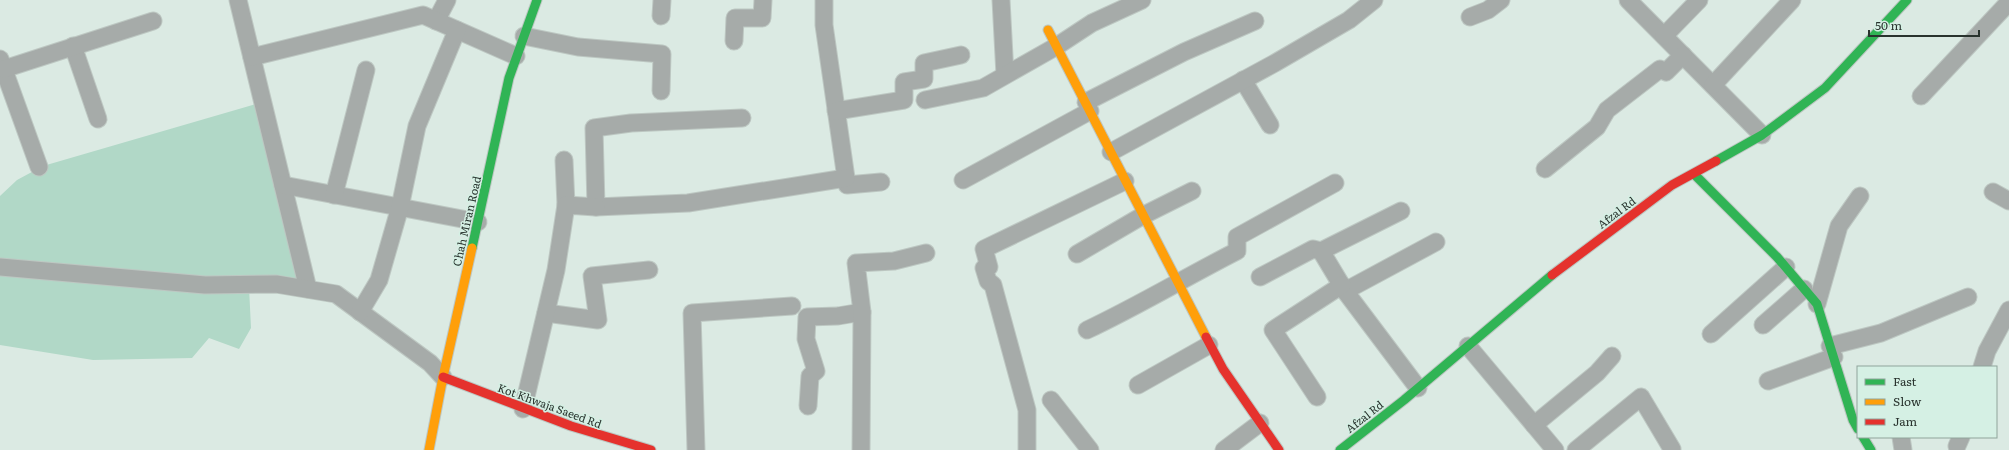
<svg xmlns="http://www.w3.org/2000/svg" width="2009" height="450" font-family="Literata,serif">
  <rect width="100%" height="100%" fill="#dbeae3"/>
  <path fill="#b1d8c7" d="M 263,102 L 308,289 L 249,287 L 251,328 L 239,349 L 209,338 L 192,358 L 93,360 L 0,345 L 0,196 L 17,180 L 43,166 Z"/>
  <g fill="none" stroke-linecap="round" stroke-linejoin="round">
    <g stroke="#bdc7c2" stroke-width="19">
      <g id="street">
        <path d="M 238,0 L 308,289"/>
        <path d="M 824,0 L 824,25 L 847,185 L 881,182"/>
        <path d="M 1001,0 L 1005,75"/>
        <path d="M 1628,0 L 1762,135"/>
        <path d="M 661,16 L 662,0"/>
        <path d="M 1470,17 L 1488,10 L 1501,0"/>
        <path d="M 436,21 L 447,0"/>
        <path d="M 524,36 L 578,47 L 662,54 L 661,91"/>
        <path d="M 1664,36 L 1699,0"/>
        <path d="M 734,41 L 735,18 L 762,18 L 763,0"/>
        <path d="M 73,46 L 98,119"/>
        <path d="M 252,57 L 423,15 L 516,56"/>
        <path d="M 0,59 L 39,167"/>
        <path d="M 4,69 L 153,21"/>
        <path d="M 1243,80 L 1270,125"/>
        <path d="M 1713,85 L 1792,0"/>
        <path d="M 1921,96 L 2009,2"/>
        <path d="M 925,100 L 983,88 L 1057,46 L 1092,23 L 1142,0"/>
        <path d="M 1086,102 L 1184,52 L 1255,21"/>
        <path d="M 836,111 L 904,100 L 904,82 L 924,79 L 924,63 L 961,55"/>
        <path d="M 742,118 L 631,123 L 594,128 L 596,207 L 688,203 L 846,178"/>
        <path d="M 1111,152 L 1275,63 L 1349,20 L 1374,0"/>
        <path d="M 564,160 L 566,205"/>
        <path d="M 1545,169 L 1597,127 L 1607,110 L 1660,69 L 1666,72 L 1683,55"/>
        <path d="M 963,180 L 1090,111"/>
        <path d="M 283,185 L 478,222"/>
        <path d="M 1993,192 L 2009,201"/>
        <path d="M 334,195 L 366,70"/>
        <path d="M 1077,254 L 1142,216 L 1192,191"/>
        <path d="M 0,267 L 205,285 L 276,284 L 336,294 L 430,363 L 443,377"/>
        <path d="M 1260,277 L 1313,249 L 1321,251"/>
        <path d="M 1345,291 L 1321,251 L 1401,211"/>
        <path d="M 1817,304 L 1839,226 L 1860,196"/>
        <path d="M 360,312 L 379,280 L 400,207 L 417,126 L 457,30"/>
        <path d="M 546,313 L 598,320 L 592,276 L 649,270"/>
        <path d="M 1763,325 L 1804,289"/>
        <path d="M 1087,330 C 1138,306 1186,277 1237,251 L 1237,237 L 1335,183"/>
        <path d="M 1711,334 L 1786,267"/>
        <path d="M 1468,346 L 1555,450"/>
        <path d="M 1830,346 L 1881,333 L 1968,297"/>
        <path d="M 1982,367 L 1987,351 L 2009,310"/>
        <path d="M 1768,381 L 1834,357"/>
        <path d="M 1138,385 L 1209,345"/>
        <path d="M 1418,388 L 1345,291 L 1436,242"/>
        <path d="M 1317,397 L 1273,330 L 1342,285"/>
        <path d="M 1051,400 L 1090,450"/>
        <path d="M 808,406 L 810,376 L 816,371 L 806,339 L 807,317 L 838,316 L 862,312"/>
        <path d="M 523,409 L 556,270 L 566,205 L 596,207"/>
        <path d="M 1534,425 L 1597,373 L 1612,356"/>
        <path d="M 1901,437 L 1903,450"/>
        <path d="M 1957,446 L 1961,437"/>
        <path d="M 696,450 L 692,313 L 792,306"/>
        <path d="M 861,450 L 862,312 L 856,263 L 894,261 L 926,253"/>
        <path d="M 1027,450 L 1027,410 L 993,285 L 988,281 L 984,268 L 989,267 L 984,249 L 1125,181"/>
        <path d="M 1224,450 L 1260,423"/>
        <path d="M 1576,450 L 1641,397 L 1672,449"/>
      </g>
    </g>
    <g stroke="#bdc7c2" stroke-width="11">
      <g id="fast">
        <path d="M 1716,161 L 1762,135 L 1825,88 L 1907,0"/>
        <path d="M 1694,174 L 1777,257 L 1817,304 L 1853,420 L 1858,429"/>
        <path d="M 472,248 L 509,78 L 537,0"/>
        <path d="M 1863,437 L 1871,450"/>
        <path d="M 1340,450 L 1404,400 L 1552,275"/>
      </g>
    </g>
    <g stroke="#bdc7c2" stroke-width="11">
      <g id="slow">
        <path d="M 1048,30 L 1206,337"/>
        <path d="M 429,450 L 443,377 L 472,248"/>
      </g>
    </g>
    <g stroke="#bdc7c2" stroke-width="11">
      <g id="jam">
        <path d="M 1552,275 L 1672,185 L 1716,161"/>
        <path d="M 1206,337 L 1223,369 L 1279,450"/>
        <path d="M 443,377 L 571,426 L 651,450"/>
      </g>
    </g>
    <use href="#street" stroke="#a6aba9" stroke-width="17"/>
    <use href="#fast" stroke="#30b455" stroke-width="9"/>
    <use href="#slow" stroke="#ff9f0a" stroke-width="9"/>
    <use href="#jam" stroke="#e5322d" stroke-width="9"/>
  </g>
  <g text-anchor="middle" dominant-baseline="central" stroke-width="3" stroke-linejoin="round" paint-order="stroke">
    <g font-size="11" fill="#29332e" stroke="#d5f0e4">
      <text transform="translate(1616 212) rotate(-37)">Afzal Rd</text>
      <text transform="translate(466 221) rotate(-77)">Chah Miran Road</text>
      <text transform="translate(550 405) rotate(20)">Kot Khwaja Saeed Rd</text>
      <text transform="translate(1364 416) rotate(-38)">Afzal Rd</text>
    </g>
  </g>
  <rect x="1857" y="366" width="140" height="72" fill="#d5f0e4" stroke="#90a49b"/>
  <rect x="1865" y="379" width="20" height="6" fill="#30b455" stroke="#90a49b"/>
  <text x="1893" y="386" font-size="12" fill="#29332e">Fast</text>
  <rect x="1865" y="399" width="20" height="6" fill="#ff9f0a" stroke="#90a49b"/>
  <text x="1893" y="406" font-size="12" fill="#29332e">Slow</text>
  <rect x="1865" y="419" width="20" height="6" fill="#e5322d" stroke="#90a49b"/>
  <text x="1893" y="426" font-size="12" fill="#29332e">Jam</text>
  <path d="M1869 30v6h110v-6" fill="none" stroke="#29332e" stroke-width="2"/>
  <text x="1875" y="30" font-size="12" fill="#29332e" stroke="#d5f0e4" stroke-width="3" paint-order="stroke">50 m</text>
</svg>
